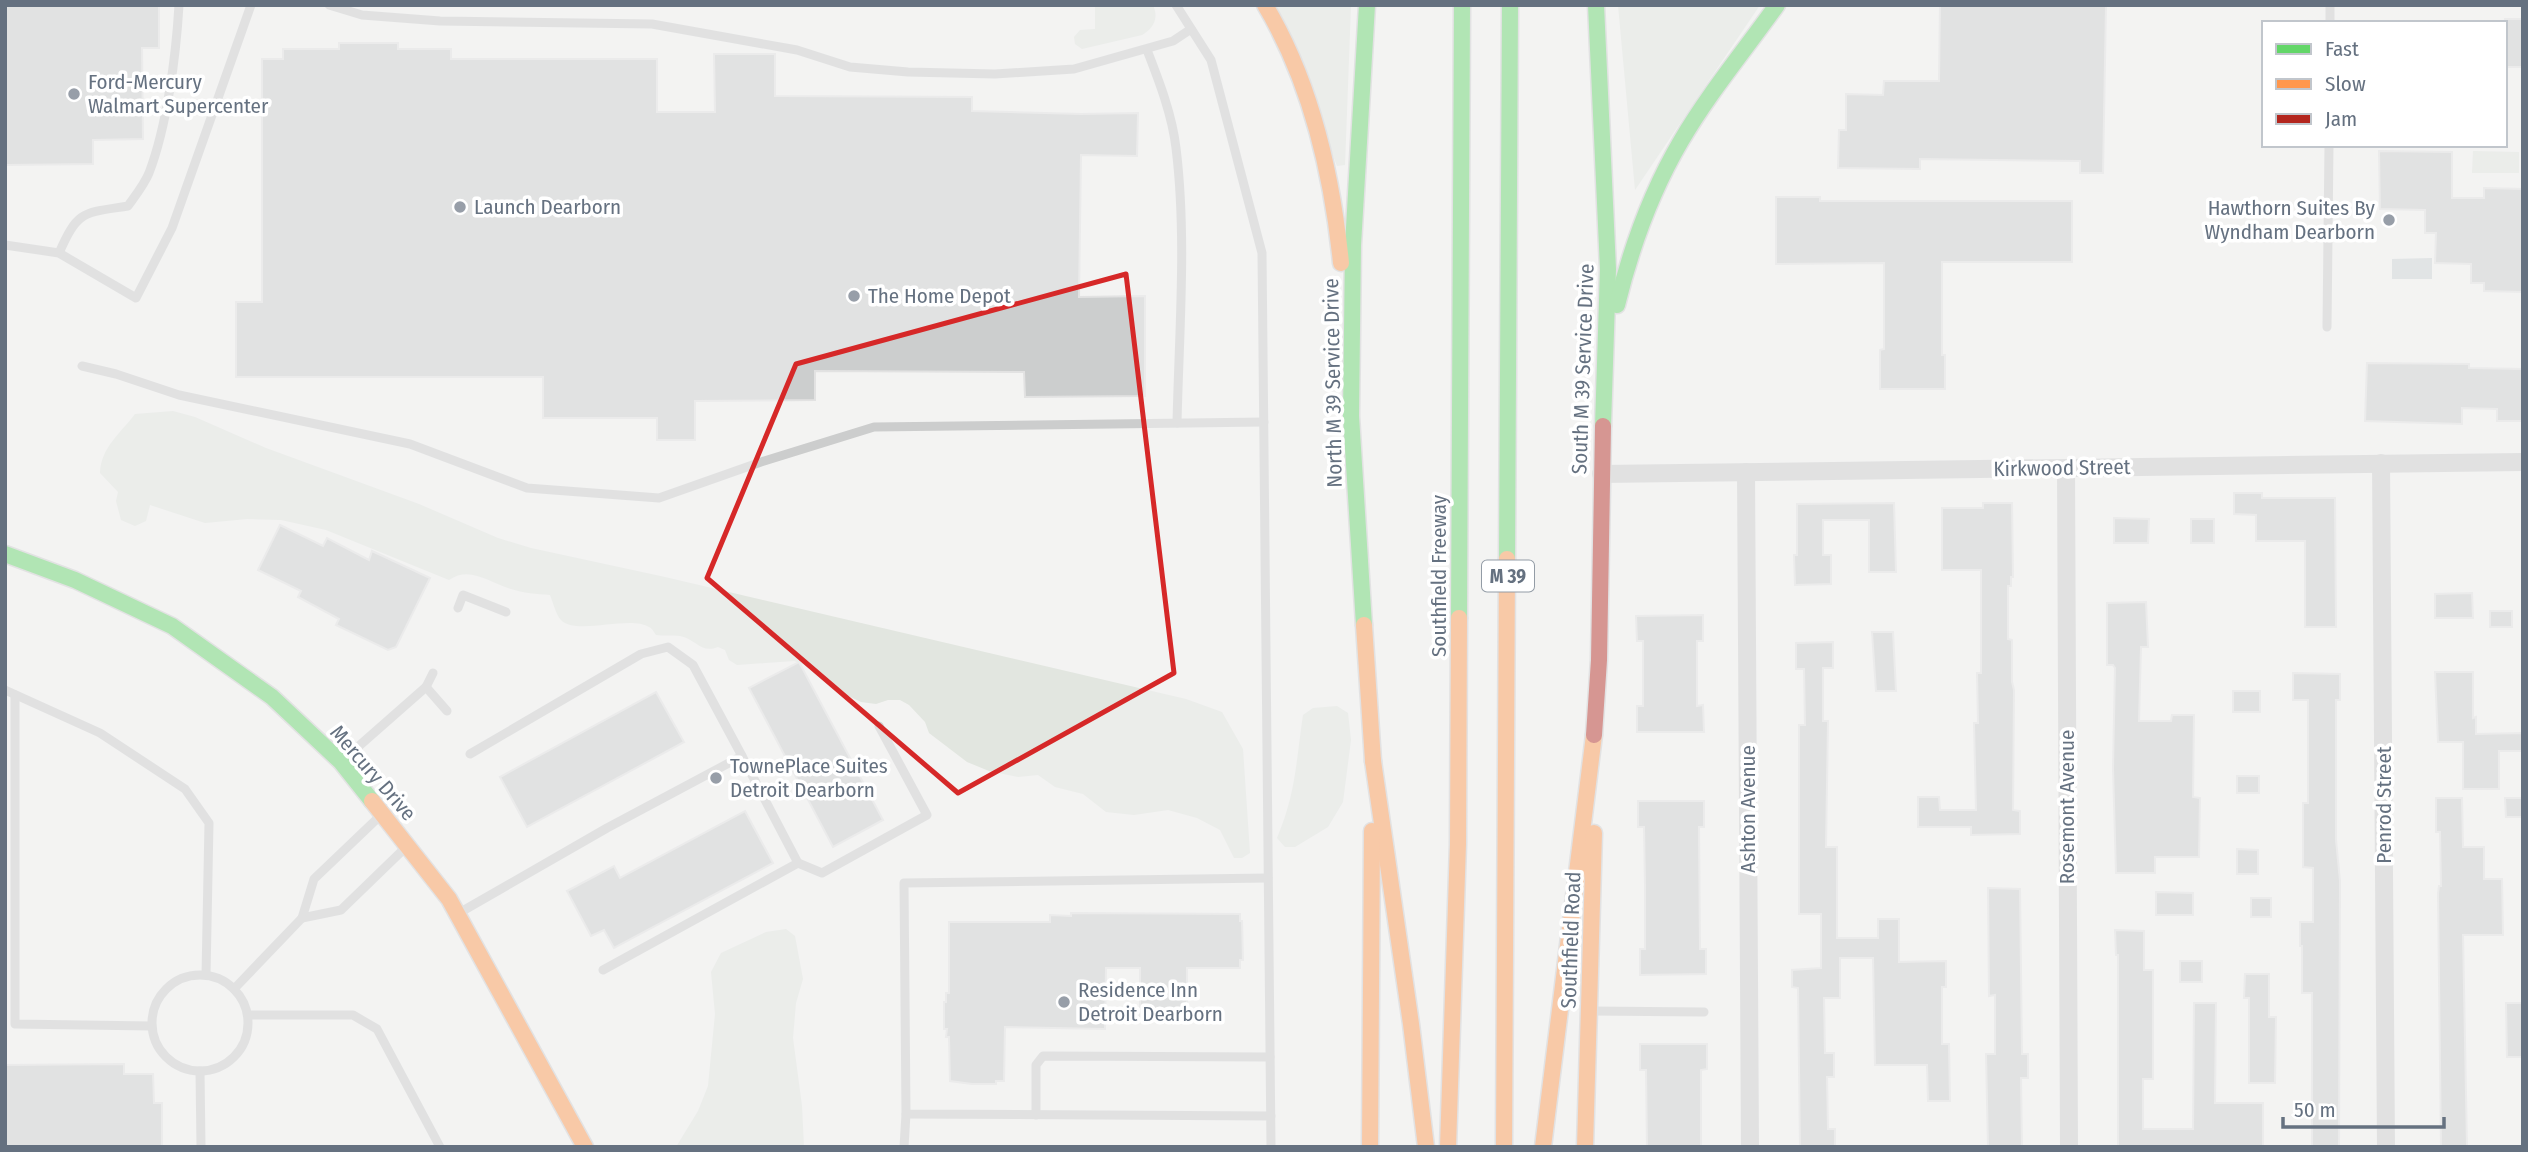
<svg xmlns="http://www.w3.org/2000/svg" width="2528" height="1152" font-family="'Fira Sans Condensed',sans-serif">
  <rect width="100%" height="100%" fill="#f3f3f2"/>
  <g fill="#e2e6e0">
    <path d="M 1095,5 L 1153,5 C 1159,18 1154,28 1142,35 L 1082,49 L 1075,44 L 1074,37 L 1080,30 L 1095,29 Z"/>
    <path d="M 1273,5 L 1351,5 L 1345,165 L 1337,166 Z"/>
    <path d="M 1618,5 L 1760,5 L 1635,190 Z"/>
    <path d="M 2473,151 L 2519,152 L 2519,173 L 2472,173 Z"/>
    <path d="M 173,411 L 195,417 L 266,448 L 419,504 L 498,538 L 531,548 L 665,577 L 1186,699 L 1222,712 L 1243,749 L 1250,853 L 1242,858 L 1234,858 L 1220,830 L 1197,818 L 1168,810 L 1134,815 L 1106,812 L 1083,794 L 1055,787 L 1038,775 L 1018,777 L 989,771 L 967,762 L 929,733 L 925,722 L 909,705 L 900,700 L 888,700 L 876,704 L 861,702 L 842,693 L 815,668 L 794,661 L 737,665 L 729,660 L 725,650 L 718,647 C 701,654 696,639 680,636 C 672,635 664,636 656,635 C 654,632 652,628 649,627 C 629,615 576,636 561,620 C 556,615 553,602 550,595 C 537,594 523,593 511,589 C 490,583 470,565 449,580 L 326,530 L 281,520 L 247,519 L 205,523 L 150,505 L 146,521 L 135,526 L 121,520 L 116,501 L 118,492 L 100,473 C 101,447 121,433 135,414 Z"/>
    <path d="M 1337,706 L 1348,713 L 1351,740 L 1343,802 L 1328,827 L 1295,847 L 1285,847 L 1277,838 C 1296,793 1296,762 1303,715 L 1313,708 Z"/>
    <path d="M 786,929 L 795,936 L 803,979 L 796,1003 L 793,1038 L 802,1106 L 804,1147 L 676,1147 L 698,1111 L 708,1086 L 715,1014 L 711,972 L 721,953 L 766,932 Z"/>
  </g>
  <path fill="#ccd2d5" d="M 2432,258 L 2432,279 L 2392,279 L 2392,259 Z"/>
  <g fill="#cccece" stroke="#e2e2e2" stroke-width="2">
    <path d="M 5,5 L 159,5 L 159,48 L 142,48 L 143,139 L 93,140 L 93,164 L 5,165 Z"/>
    <path d="M 1940,5 L 2106,5 L 2103,173 L 2080,173 L 2080,161 L 1920,159 L 1920,169 L 1838,168 L 1839,130 L 1846,130 L 1846,94 L 1883,95 L 1884,81 L 1939,81 Z"/>
    <rect x="2505" y="19" width="18" height="48"/>
    <path d="M 339,43 L 398,43 L 398,49 L 451,49 L 451,59 L 657,59 L 657,112 L 715,112 L 714,54 L 775,54 L 775,96 L 972,97 L 972,111 L 1081,114 L 1138,113 L 1137,156 L 1081,155 L 1079,297 L 1145,296 L 1145,396 L 1025,397 L 1024,372 L 815,371 L 815,400 L 695,401 L 695,440 L 657,440 L 657,418 L 543,418 L 543,377 L 236,377 L 236,302 L 262,302 L 262,59 L 283,59 L 283,49 L 339,49 Z"/>
    <path d="M 2379,151 L 2452,152 L 2452,198 L 2484,198 L 2484,188 L 2523,189 L 2523,292 L 2484,291 L 2484,283 L 2471,283 L 2471,264 L 2435,263 L 2436,233 L 2425,233 L 2425,210 L 2380,209 Z"/>
    <path d="M 1776,197 L 1820,197 L 1820,201 L 2072,201 L 2072,262 L 1942,262 L 1942,355 L 1945,355 L 1945,389 L 1880,389 L 1880,350 L 1884,349 L 1884,263 L 1776,264 Z"/>
    <path d="M 2367,363 L 2469,364 L 2469,368 L 2523,369 L 2523,421 L 2497,421 L 2497,409 L 2462,408 L 2462,424 L 2365,421 Z"/>
    <path d="M 2234,493 L 2262,493 L 2262,498 L 2335,498 L 2336,627 L 2305,627 L 2305,541 L 2256,541 L 2256,515 L 2234,514 Z"/>
    <path d="M 1894,503 L 1896,572 L 1869,572 L 1869,520 L 1823,520 L 1823,555 L 1831,555 L 1831,584 L 1795,585 L 1794,555 L 1797,555 L 1797,504 Z"/>
    <path d="M 1983,503 L 2012,503 L 2013,577 L 2011,577 L 2011,586 L 2008,586 L 2008,639 L 2012,640 L 2012,682 L 2014,690 L 2013,810 L 2020,811 L 2020,834 L 1971,835 L 1971,827 L 1918,827 L 1918,797 L 1939,797 L 1940,810 L 1976,810 L 1974,723 L 1978,723 L 1977,673 L 1981,673 L 1981,570 L 1942,570 L 1942,508 L 1983,508 Z"/>
    <path d="M 2114,518 L 2149,519 L 2148,543 L 2114,543 Z"/>
    <rect x="2191" y="519" width="23" height="24"/>
    <path d="M 280,525 L 323,546 L 327,538 L 369,560 L 372,551 L 430,578 L 396,647 L 388,650 L 336,625 L 339,619 L 298,597 L 301,591 L 258,570 Z"/>
    <path d="M 2472,593 L 2473,618 L 2435,618 L 2435,594 Z"/>
    <path d="M 2146,602 L 2148,647 L 2141,647 L 2139,721 L 2171,721 L 2172,715 L 2194,715 L 2193,797 L 2200,798 L 2199,857 L 2155,857 L 2155,873 L 2116,873 L 2113,768 L 2115,668 L 2113,665 L 2107,665 L 2107,603 Z"/>
    <rect x="2490" y="611" width="22" height="16"/>
    <path d="M 1703,615 L 1703,641 L 1697,641 L 1697,706 L 1703,705 L 1704,732 L 1637,732 L 1637,706 L 1643,706 L 1643,641 L 1637,641 L 1636,616 Z"/>
    <path d="M 1872,632 L 1893,632 L 1896,691 L 1876,691 Z"/>
    <path d="M 1833,642 L 1833,668 L 1823,668 L 1823,721 L 1828,721 L 1826,847 L 1837,847 L 1837,938 L 1878,938 L 1878,919 L 1899,919 L 1899,962 L 1946,961 L 1946,987 L 1942,987 L 1942,1044 L 1949,1044 L 1950,1101 L 1928,1101 L 1927,1065 L 1875,1065 L 1873,958 L 1840,958 L 1840,998 L 1824,998 L 1825,1053 L 1834,1053 L 1834,1077 L 1827,1077 L 1828,1129 L 1835,1129 L 1835,1147 L 1800,1147 L 1798,988 L 1792,987 L 1792,970 L 1821,968 L 1821,914 L 1799,914 L 1799,725 L 1805,725 L 1804,669 L 1796,669 L 1796,643 Z"/>
    <path d="M 799,662 L 883,820 L 833,847 L 749,688 Z"/>
    <path d="M 2435,672 L 2473,672 L 2473,718 L 2476,717 L 2476,734 L 2523,733 L 2523,751 L 2499,751 L 2499,789 L 2463,789 L 2463,742 L 2438,742 Z"/>
    <path d="M 2293,673 L 2340,674 L 2340,700 L 2336,700 L 2336,840 L 2340,881 L 2339,1147 L 2312,1147 L 2312,993 L 2302,993 L 2302,946 L 2300,946 L 2300,922 L 2313,922 L 2313,868 L 2303,867 L 2303,803 L 2308,803 L 2308,700 L 2293,700 Z"/>
    <rect x="2233" y="691" width="27" height="21"/>
    <path d="M 656,692 L 684,742 L 527,827 L 500,777 Z"/>
    <rect x="2237" y="776" width="22" height="17"/>
    <path d="M 2436,798 L 2462,798 L 2463,847 L 2484,847 L 2484,879 L 2502,879 L 2503,935 L 2463,935 L 2467,1147 L 2441,1147 L 2438,893 L 2439,886 L 2441,886 L 2440,832 L 2436,832 Z"/>
    <path d="M 2505,798 L 2523,798 L 2523,817 L 2506,817 Z"/>
    <path d="M 1638,801 L 1704,801 L 1704,827 L 1699,827 L 1700,949 L 1706,949 L 1706,974 L 1640,975 L 1640,949 L 1645,949 L 1645,885 L 1644,827 L 1638,827 Z"/>
    <path d="M 745,811 L 773,863 L 614,948 L 604,930 L 591,936 L 567,891 L 614,866 L 620,878 Z"/>
    <path d="M 2237,849 L 2258,850 L 2258,874 L 2237,874 Z"/>
    <path d="M 1988,888 L 2020,889 L 2022,1054 L 2028,1054 L 2028,1078 L 2021,1078 L 2022,1147 L 1988,1147 L 1986,1054 L 1995,1054 L 1995,995 L 1989,996 Z"/>
    <path d="M 2156,892 L 2193,893 L 2193,915 L 2156,915 Z"/>
    <rect x="2251" y="898" width="20" height="19"/>
    <path d="M 1071,913 L 1240,914 L 1240,921 L 1242,921 L 1243,960 L 1240,960 L 1240,968 L 1187,968 L 1187,1015 L 1168,1015 L 1169,1019 L 1149,1019 L 1150,1016 L 1140,1016 L 1140,968 L 1106,968 L 1105,1029 L 1005,1027 L 1004,1081 L 996,1081 L 996,1084 L 972,1084 L 950,1081 L 949,1037 L 946,1037 L 947,1029 L 944,1029 L 944,1002 L 946,1002 L 946,993 L 949,993 L 949,922 L 1050,922 L 1050,915 L 1071,916 Z"/>
    <path d="M 2115,930 L 2144,931 L 2144,970 L 2153,970 L 2153,1079 L 2143,1079 L 2143,1129 L 2193,1129 L 2194,1003 L 2216,1003 L 2215,1103 L 2263,1103 L 2263,1147 L 2118,1147 L 2118,955 L 2116,955 Z"/>
    <rect x="2180" y="961" width="22" height="21"/>
    <path d="M 2245,974 L 2269,974 L 2269,1017 L 2276,1017 L 2275,1083 L 2249,1083 L 2249,998 L 2244,998 Z"/>
    <path d="M 2506,1003 L 2523,1003 L 2523,1057 L 2507,1057 Z"/>
    <path d="M 1640,1044 L 1707,1044 L 1707,1069 L 1701,1070 L 1701,1147 L 1647,1147 L 1646,1070 L 1640,1070 Z"/>
    <path d="M 124,1064 L 124,1074 L 153,1074 L 154,1103 L 162,1103 L 162,1147 L 5,1147 L 5,1065 Z"/>
  </g>
  <g fill="none" stroke-linecap="round" stroke-linejoin="round">
    <g stroke="#cfcfd0" stroke-width="19">
      <g id="fast">
        <path d="M 1596,5 L 1608,269 L 1603,426"/>
        <path d="M 1617,305 C 1631,248 1651,192 1681,141 C 1709,93 1745,50 1777,5"/>
        <path d="M 5,554 L 75,580 L 172,626 L 272,697 L 341,762 L 372,801"/>
        <path d="M 1507,559 L 1510,5"/>
        <path d="M 1459,618 L 1462,5"/>
        <path d="M 1364,625 L 1351,416 L 1353,245 L 1367,5"/>
      </g>
    </g>
    <g stroke="#cfcfd0" stroke-width="19">
      <g id="slow">
        <path d="M 1265,5 C 1311,82 1332,174 1341,263"/>
        <path d="M 1364,625 L 1373,761"/>
        <path d="M 1373,761 L 1411,1024 L 1426,1147"/>
        <path d="M 372,801 L 449,899 L 585,1147"/>
        <path d="M 1370,1147 L 1372,831"/>
        <path d="M 1448,1147 L 1458,844 L 1459,618"/>
        <path d="M 1504,1147 L 1507,559"/>
        <path d="M 1543,1147 L 1594,735"/>
        <path d="M 1585,1147 L 1594,833"/>
      </g>
    </g>
    <g stroke="#cfcfd0" stroke-width="19">
      <path id="jam" d="M 1594,735 L 1599,660 L 1603,426"/>
    </g>
    <g stroke="#cccdcd" stroke-width="9">
      <path d="M 329,5 L 362,15 L 440,21 L 652,24 L 797,50 L 850,67 L 908,72 L 995,74 L 1074,69 L 1173,41 L 1191,29"/>
      <path d="M 1176,5 L 1211,60 L 1262,253 L 1271,1147"/>
      <path d="M 2330,23 L 2330,5"/>
      <path d="M 1147,50 C 1159,81 1172,114 1176,148 C 1187,237 1179,333 1177,423"/>
      <path d="M 5,245 L 59,253 L 136,298 L 172,228 L 251,5"/>
      <path d="M 59,253 C 78,210 83,213 128,206 C 135,196 144,185 149,173 C 167,126 176,56 179,5"/>
      <path d="M 2327,327 L 2329,145"/>
      <path d="M 82,366 L 116,374 L 179,395 L 410,444 L 527,488 L 659,498 L 761,462 L 874,427 L 1264,422"/>
      <path d="M 458,608 L 463,595 L 506,612"/>
      <path d="M 426,687 L 433,673"/>
      <path d="M 5,690 L 100,733 L 185,789 L 209,823 L 206,975"/>
      <path d="M 15,695 L 15,1024 L 151,1026"/>
      <path d="M 343,760 L 426,687 L 447,711"/>
      <path d="M 381,815 L 314,879 L 302,918 L 341,910 L 405,848"/>
      <path d="M 798,863 L 822,873 L 927,815 L 879,726"/>
      <path d="M 1268,878 L 904,883 L 906,1114 L 1271,1116"/>
      <path d="M 459,913 L 607,828 L 742,756 L 693,665 L 668,647 L 641,654 L 470,754"/>
      <path d="M 603,970 L 798,863 L 742,756"/>
      <circle cx="200" cy="1023" r="48"/>
      <path d="M 234,989 L 302,918"/>
      <path d="M 1591,1011 L 1704,1012"/>
      <path d="M 248,1015 L 353,1015 L 377,1029 L 440,1147"/>
      <path d="M 200,1071 L 201,1147"/>
      <path d="M 1036,1115 L 1036,1065 L 1043,1056 L 1270,1057"/>
      <path d="M 904,1147 L 906,1114"/>
    </g>
    <g stroke="#cccdcd" stroke-width="18">
      <path d="M 2381,463 L 2386,1147"/>
      <path d="M 2066,468 L 2069,1147"/>
      <path d="M 1746,472 L 1750,1147"/>
      <path d="M 1601,474 L 2523,462"/>
    </g>
    <use href="#fast" stroke="#63d668" stroke-width="16"/>
    <use href="#slow" stroke="#ff974d" stroke-width="16"/>
    <use href="#jam" stroke="#b3261e" stroke-width="16"/>
  </g>
  <path d="M0 0H2528V1152H0ZM 1126,274 L 1174,673 L 958,793 L 707,578 L 796,364 Z" fill="#f3f3f2" fill-opacity=".55" fill-rule="evenodd"/>
  <path fill="none" stroke="#d62828" stroke-width="5" stroke-linejoin="round" d="M 1126,274 L 1174,673 L 958,793 L 707,578 L 796,364 Z"/>
  <g fill="#979ea8" stroke="#fff" stroke-width="2.5">
    <circle cx="74" cy="94" r="7"/>
    <circle cx="460" cy="207" r="7"/>
    <circle cx="2389" cy="220" r="7"/>
    <circle cx="854" cy="296" r="7"/>
    <circle cx="716" cy="778" r="7"/>
    <circle cx="1064" cy="1002" r="7"/>
  </g>
  <g text-anchor="middle" dominant-baseline="central" stroke-width="7" stroke-linejoin="round" paint-order="stroke">
    <rect fill="#fff" stroke="#939ca6" stroke-width="2" x="1482" y="560.5" width="52" height="31" rx="5"/>
    <g font-size="19" font-weight="bold" fill="#657180">
      <text x="1508" y="576">M 39</text>
    </g>
    <g font-size="21" fill="#657180" stroke="#fff" text-anchor="start">
      <text x="88" y="82">Ford-Mercury<tspan x="88" dy="24">Walmart Supercenter</tspan></text>
      <text x="474" y="207">Launch Dearborn</text>
      <text x="2375" y="208" text-anchor="end">Hawthorn Suites By<tspan x="2375" dy="24">Wyndham Dearborn</tspan></text>
      <text x="868" y="296">The Home Depot</text>
      <text x="730" y="766">TownePlace Suites<tspan x="730" dy="24">Detroit Dearborn</tspan></text>
      <text x="1078" y="990">Residence Inn<tspan x="1078" dy="24">Detroit Dearborn</tspan></text>
    </g>
    <g font-size="21" fill="#657180" stroke="#fff">
      <text transform="translate(1583 369) rotate(-88)">South M 39 Service Drive</text>
      <text transform="translate(1333 383) rotate(-91)">North M 39 Service Drive</text>
      <text transform="translate(2062 468) rotate(-1)">Kirkwood Street</text>
      <text transform="translate(1439 576) rotate(-90)">Southfield Freeway</text>
      <text transform="translate(373 773) rotate(49)">Mercury Drive</text>
      <text transform="translate(2384 805) rotate(-90)">Penrod Street</text>
      <text transform="translate(2067 807) rotate(-90)">Rosemont Avenue</text>
      <text transform="translate(1748 809) rotate(-90)">Ashton Avenue</text>
      <text transform="translate(1571 940) rotate(-88)">Southfield Road</text>
    </g>
  </g>
  <rect width="2528" height="1152" fill="none" stroke="#657180" stroke-width="14"/>
  <rect x="2262" y="21" width="245" height="126" fill="#ffffff" stroke="#c1c6cc" stroke-width="2"/>
  <rect x="2276" y="44" width="35" height="10" fill="#63d668" stroke="#c1c6cc" stroke-width="2"/>
  <text x="2325" y="56" font-size="21" fill="#657180">Fast</text>
  <rect x="2276" y="79" width="35" height="10" fill="#ff974d" stroke="#c1c6cc" stroke-width="2"/>
  <text x="2325" y="91" font-size="21" fill="#657180">Slow</text>
  <rect x="2276" y="114" width="35" height="10" fill="#b3261e" stroke="#c1c6cc" stroke-width="2"/>
  <text x="2325" y="126" font-size="21" fill="#657180">Jam</text>
  <path d="M2283 1117v10h161v-10" fill="none" stroke="#657180" stroke-width="3.5"/>
  <text x="2294" y="1117" font-size="21" fill="#657180" stroke="#ffffff" stroke-width="5" paint-order="stroke">50 m</text>
</svg>
